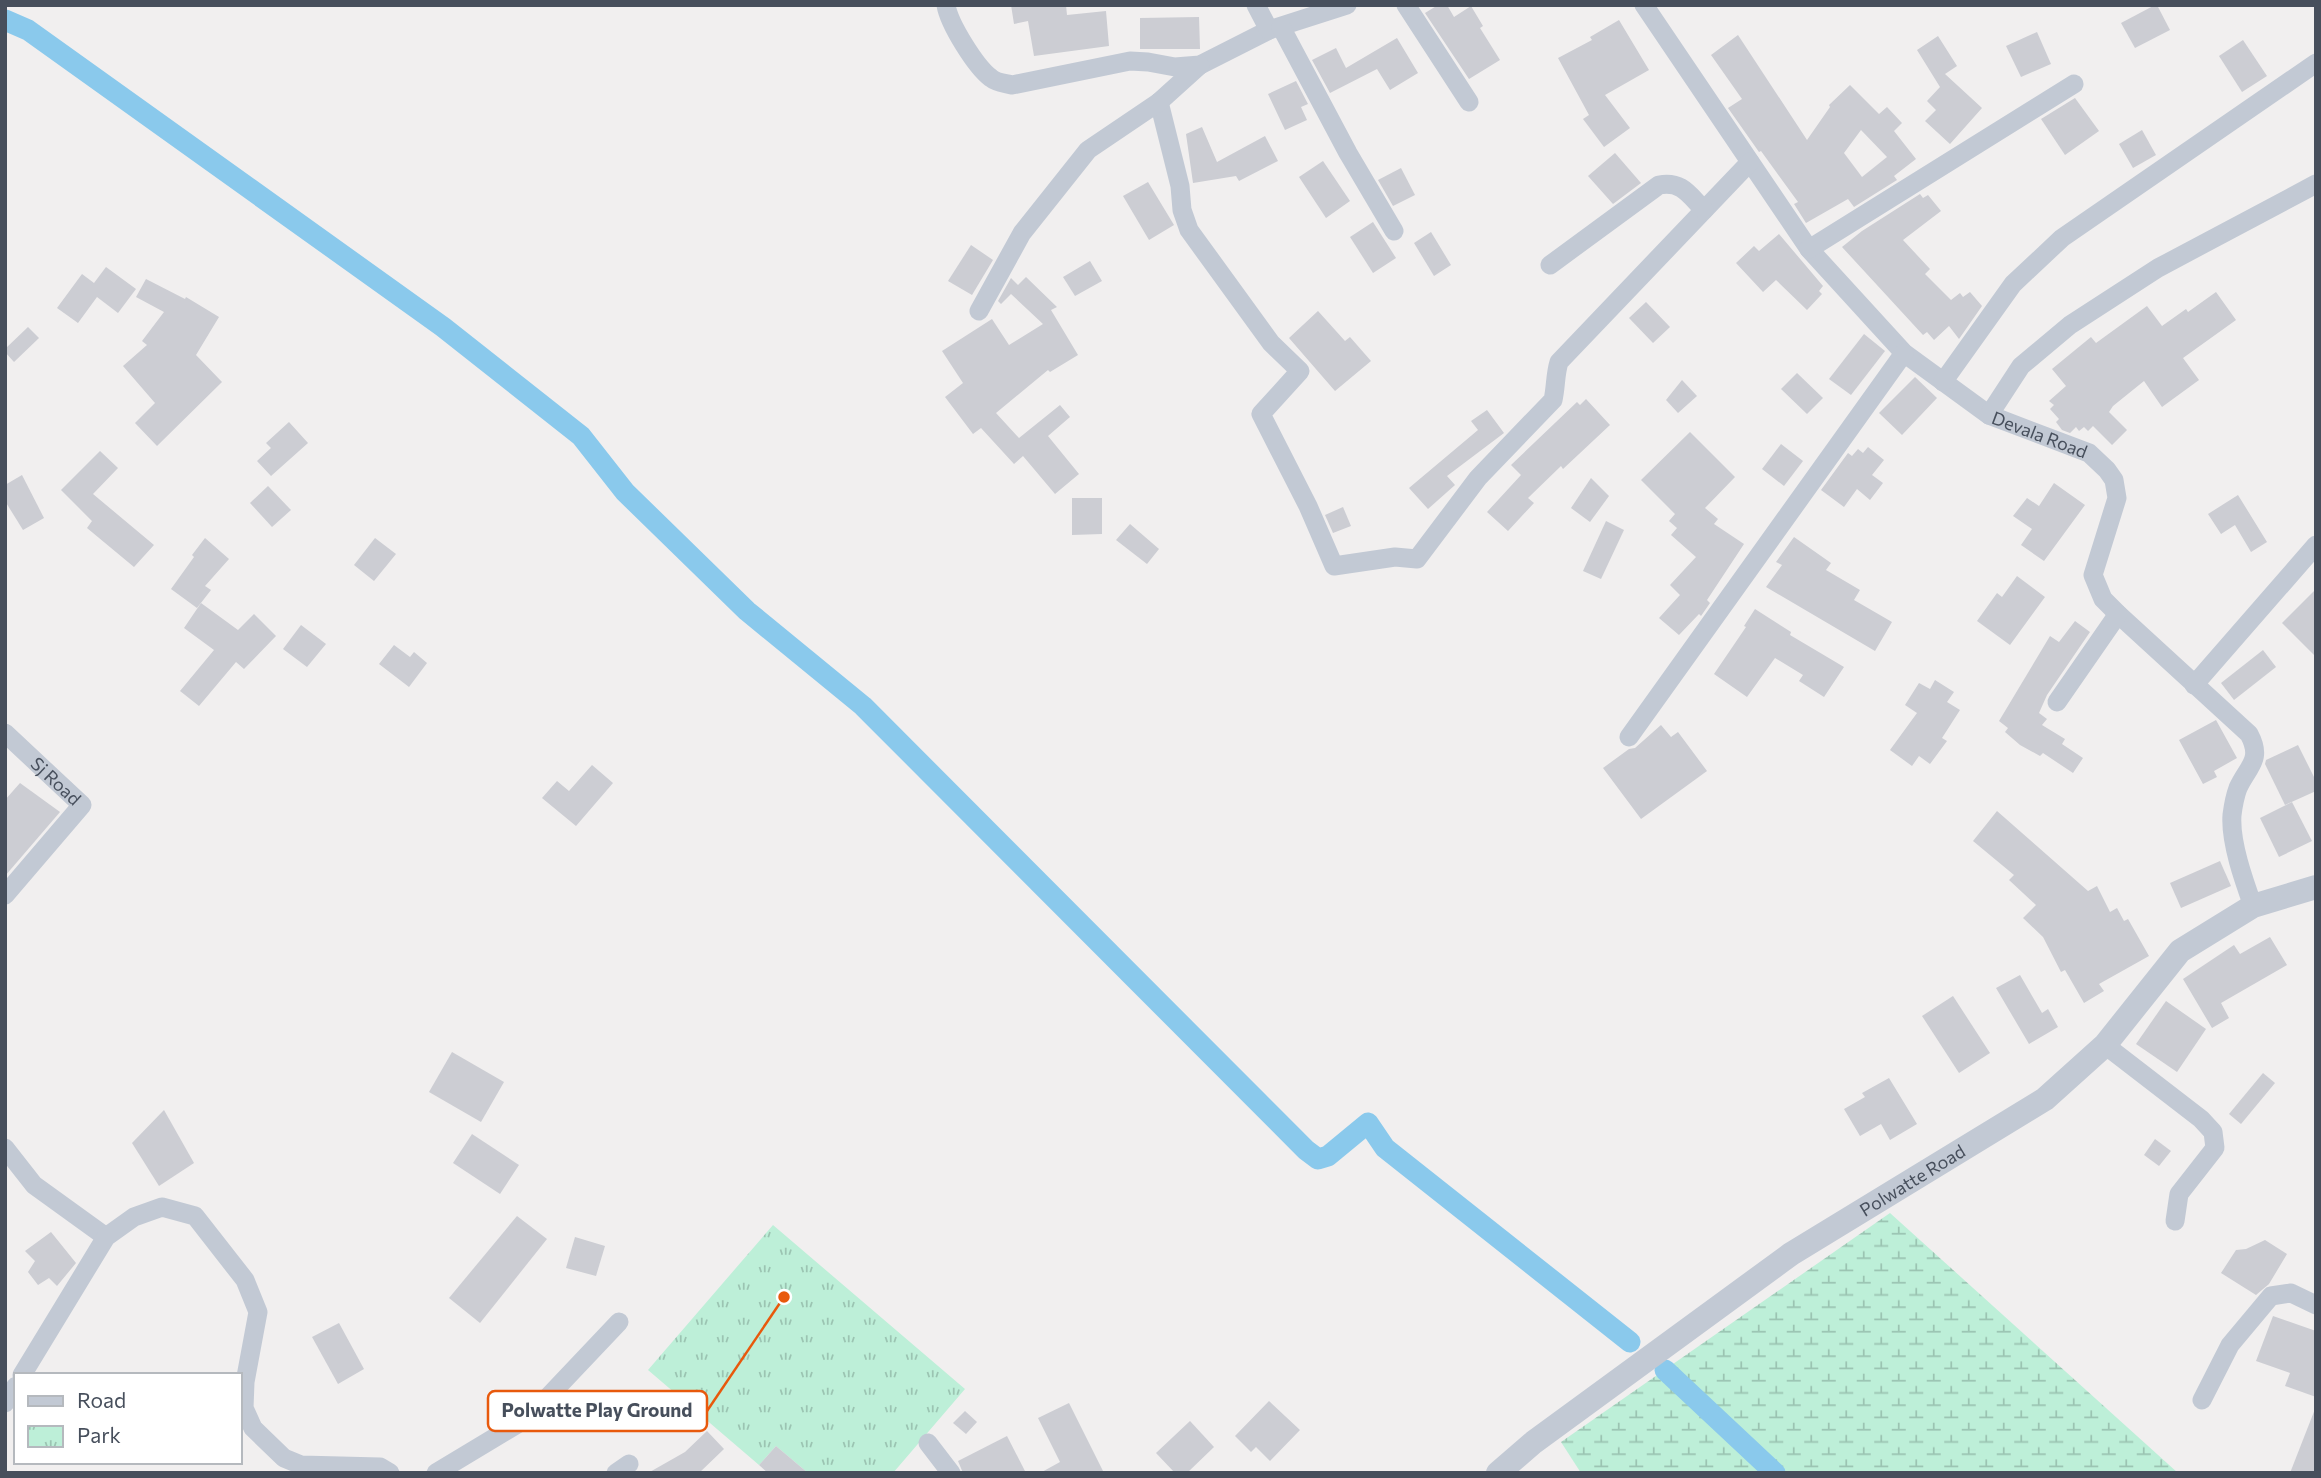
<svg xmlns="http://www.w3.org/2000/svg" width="2321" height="1478" font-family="Commissioner,sans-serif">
  <defs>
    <pattern id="wetland-marsh" width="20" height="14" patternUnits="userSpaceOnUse" patternTransform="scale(1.75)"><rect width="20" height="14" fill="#bdefd8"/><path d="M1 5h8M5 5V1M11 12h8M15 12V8" fill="none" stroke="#9bc4b2"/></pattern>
    <pattern id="park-tufts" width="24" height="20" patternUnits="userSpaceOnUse" patternTransform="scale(1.75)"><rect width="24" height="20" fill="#bdefd8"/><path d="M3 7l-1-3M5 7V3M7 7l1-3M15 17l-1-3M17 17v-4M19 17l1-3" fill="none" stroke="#9bc4b2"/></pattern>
  </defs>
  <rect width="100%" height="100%" fill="#f1efef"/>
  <path fill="url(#wetland-marsh)" d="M 1890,1213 L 2178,1473 L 1581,1473 L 1561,1442 Z"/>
  <path fill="url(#park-tufts)" d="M 773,1225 L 965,1389 L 893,1473 L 808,1473 L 776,1446 L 759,1465 L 648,1370 Z"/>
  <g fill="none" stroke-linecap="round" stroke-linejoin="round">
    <g stroke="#8ac9ec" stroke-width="21">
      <path d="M 5,20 L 28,30 L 443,327 L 581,436 L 625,492 L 747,611 L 863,706 L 1306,1150 L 1318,1159 L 1328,1156 L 1368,1123 L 1385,1148 L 1630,1342"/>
      <path d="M 1665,1370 L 1775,1473"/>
    </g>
  </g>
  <g fill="#cccdd3" fill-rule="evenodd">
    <path d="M 1011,5 L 1066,5 L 1067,15 L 1106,11 L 1109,46 L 1034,56 L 1028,21 L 1014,24 Z"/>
    <path d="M 1438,5 L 1447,5 L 1454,17 L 1471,6 L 1483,26 L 1480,28 L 1500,60 L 1469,79 L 1425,13 Z"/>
    <path d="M 2155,5 L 2157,5 L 2170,30 L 2135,48 L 2121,23 Z"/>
    <path d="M 1199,17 L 1200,49 L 1140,49 L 1140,18 Z"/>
    <path d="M 1619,20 L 1649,70 L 1605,95 L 1630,128 L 1604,147 L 1583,119 L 1589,115 L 1558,58 L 1592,40 L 1590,37 Z"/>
    <path d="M 2037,32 L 2051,64 L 2021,77 L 2006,46 Z"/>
    <path d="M 1738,35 L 1807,140 L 1830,107 L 1829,105 L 1850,85 L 1879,114 L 1887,107 L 1902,123 L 1894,131 L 1916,159 L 1894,176 L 1897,180 L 1854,207 L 1848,199 L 1806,223 L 1794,204 L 1798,202 L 1761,151 L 1759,152 L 1728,108 L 1742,99 L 1711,55 ZM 1861,130 L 1887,157 L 1862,177 L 1844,153 Z"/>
    <path d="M 1938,36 L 1957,66 L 1945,74 L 1982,108 L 1950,144 L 1925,121 L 1936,110 L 1927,101 L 1940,87 L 1917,50 Z"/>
    <path d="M 1397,38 L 1418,73 L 1390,90 L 1377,69 L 1330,93 L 1312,60 L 1336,48 L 1346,68 Z"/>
    <path d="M 2243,40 L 2267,76 L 2242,92 L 2219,56 Z"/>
    <path d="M 1296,81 L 1308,104 L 1301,107 L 1307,120 L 1285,130 L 1268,94 Z"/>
    <path d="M 2075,98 L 2099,131 L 2065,155 L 2041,119 Z"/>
    <path d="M 1202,127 L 1217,162 L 1265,136 L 1278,161 L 1239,181 L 1236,176 L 1193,183 L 1186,134 Z"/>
    <path d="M 2142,130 L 2156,155 L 2133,168 L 2119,144 Z"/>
    <path d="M 1615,153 L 1641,183 L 1613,204 L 1588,176 Z"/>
    <path d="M 1323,161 L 1350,201 L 1326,218 L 1299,177 Z"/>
    <path d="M 1401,168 L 1415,195 L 1393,206 L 1378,180 Z"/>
    <path d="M 1148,182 L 1174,225 L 1149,240 L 1123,196 Z"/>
    <path d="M 1920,194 L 1923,198 L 1928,195 L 1941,211 L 1903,240 L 1930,269 L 1925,274 L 1951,300 L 1960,293 L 1963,297 L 1970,292 L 1982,306 L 1959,339 L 1949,326 L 1934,340 L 1927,332 L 1923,335 L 1842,247 L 1862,231 Z"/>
    <path d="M 1373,222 L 1396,258 L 1373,273 L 1350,237 Z"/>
    <path d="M 1431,232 L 1451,265 L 1434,276 L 1414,243 Z"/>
    <path d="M 1779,234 L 1823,286 L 1819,291 L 1822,294 L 1807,310 L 1776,280 L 1763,292 L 1736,263 L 1754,246 L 1759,251 Z"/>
    <path d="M 971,245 L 993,260 L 972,295 L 948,281 Z"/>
    <path d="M 1090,261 L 1102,281 L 1075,296 L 1063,277 Z"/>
    <path d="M 106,267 L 136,289 L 118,313 L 97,297 L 78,323 L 57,308 L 82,274 L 94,283 Z"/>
    <path d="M 1026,277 L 1057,307 L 1051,310 L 1078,355 L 1050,372 L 1048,370 L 996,413 L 1019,438 L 1060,405 L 1070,417 L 1048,436 L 1079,474 L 1055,494 L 1023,456 L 1014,464 L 981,428 L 973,434 L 945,397 L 963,383 L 942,351 L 992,319 L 1009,345 L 1043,324 L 1011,294 L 1001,304 L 998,301 L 1011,278 L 1018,285 Z"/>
    <path d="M 146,279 L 185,299 L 186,297 L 219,317 L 196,355 L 222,382 L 157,446 L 135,423 L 155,403 L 123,366 L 147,345 L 142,341 L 164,312 L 136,297 Z"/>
    <path d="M 2216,292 L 2236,320 L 2183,358 L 2199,380 L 2162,407 L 2144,381 L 2113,406 L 2109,412 L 2127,430 L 2112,445 L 2093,426 L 2088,431 L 2084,427 L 2079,431 L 2076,427 L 2070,433 L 2062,430 L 2056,422 L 2059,419 L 2050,409 L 2054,405 L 2049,401 L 2066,386 L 2052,369 L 2091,337 L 2096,343 L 2147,306 L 2162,326 L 2186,309 L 2188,312 Z"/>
    <path d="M 1646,302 L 1670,327 L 1653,343 L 1629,318 Z"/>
    <path d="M 1318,311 L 1345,341 L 1350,337 L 1371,361 L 1335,391 L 1289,338 Z"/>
    <path d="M 28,327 L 39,338 L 14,362 L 5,352 L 5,349 Z"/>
    <path d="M 1864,334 L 1885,351 L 1851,395 L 1829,379 Z"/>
    <path d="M 1797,373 L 1823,398 L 1807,414 L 1781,389 Z"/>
    <path d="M 1915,377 L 1937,398 L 1902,435 L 1879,413 Z"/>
    <path d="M 1682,380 L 1697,396 L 1678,413 L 1666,400 Z"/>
    <path d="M 1586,399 L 1610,425 L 1563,469 L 1561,466 L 1528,498 L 1534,503 L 1508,531 L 1487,512 L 1521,475 L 1511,465 L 1577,402 L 1580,405 Z"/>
    <path d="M 1487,410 L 1504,433 L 1447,476 L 1455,485 L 1428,509 L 1409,488 L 1478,430 L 1471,421 Z"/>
    <path d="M 289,422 L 308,443 L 271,476 L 257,461 L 271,448 L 266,443 Z"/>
    <path d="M 1690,432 L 1735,477 L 1705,508 L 1718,519 L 1714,524 L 1744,544 L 1707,600 L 1710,603 L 1701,616 L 1699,614 L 1679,635 L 1659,618 L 1680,595 L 1670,585 L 1696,557 L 1671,535 L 1677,528 L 1669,521 L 1675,514 L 1641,480 Z"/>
    <path d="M 1781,444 L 1803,461 L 1784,486 L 1762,469 Z"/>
    <path d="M 1868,447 L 1884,460 L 1872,475 L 1883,483 L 1870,500 L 1857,489 L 1844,507 L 1821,490 L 1848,453 L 1852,456 L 1858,449 L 1863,453 Z"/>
    <path d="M 100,451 L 118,468 L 93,494 L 154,545 L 134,567 L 87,528 L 92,521 L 61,490 Z"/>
    <path d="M 22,475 L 44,518 L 23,530 L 5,501 L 5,485 Z"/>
    <path d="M 1591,478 L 1609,496 L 1590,522 L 1571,508 Z"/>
    <path d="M 2054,483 L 2085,505 L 2044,561 L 2021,545 L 2032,529 L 2013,516 L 2027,498 L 2039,506 Z"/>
    <path d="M 268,486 L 291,510 L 272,527 L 250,503 Z"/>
    <path d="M 2238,495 L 2267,542 L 2251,552 L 2235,525 L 2221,534 L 2208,514 Z"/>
    <path d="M 1072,498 L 1102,498 L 1102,534 L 1072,535 Z"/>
    <path d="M 1343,507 L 1351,526 L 1333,533 L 1325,515 Z"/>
    <path d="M 1606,521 L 1624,530 L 1601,579 L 1583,571 Z"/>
    <path d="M 1130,524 L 1159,549 L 1147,564 L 1116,540 Z"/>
    <path d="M 1794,537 L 1831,563 L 1826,570 L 1860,590 L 1854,600 L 1892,622 L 1875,651 L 1766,587 L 1782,565 L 1776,562 Z"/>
    <path d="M 205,538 L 229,559 L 205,586 L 211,590 L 197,608 L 171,589 L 194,557 L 192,555 Z"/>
    <path d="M 375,538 L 396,554 L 374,581 L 354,565 Z"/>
    <path d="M 2017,576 L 2045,597 L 2010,645 L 1977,621 L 1997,593 L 2002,597 Z"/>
    <path d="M 2316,589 L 2316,657 L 2282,623 Z"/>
    <path d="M 201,603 L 238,630 L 254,614 L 276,636 L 244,669 L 236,662 L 199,706 L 180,691 L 214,650 L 184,628 Z"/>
    <path d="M 1755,609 L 1791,632 L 1790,635 L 1844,667 L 1824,697 L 1799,681 L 1803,675 L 1775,658 L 1747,697 L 1714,674 L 1746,627 L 1744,626 Z"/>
    <path d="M 2075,621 L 2090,632 L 2047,695 L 2039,713 L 2047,719 L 2042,725 L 2065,739 L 2062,744 L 2083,758 L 2073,773 L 2043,753 L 2040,756 L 2020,745 L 2005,732 L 2008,728 L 1999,721 L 2050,636 L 2059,642 Z"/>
    <path d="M 301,625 L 326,644 L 307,667 L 283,649 Z"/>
    <path d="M 394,645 L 410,657 L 414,652 L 427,663 L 409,687 L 379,664 Z"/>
    <path d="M 2263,650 L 2276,667 L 2234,700 L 2221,683 Z"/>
    <path d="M 1935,680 L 1954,692 L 1947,702 L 1960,710 L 1942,738 L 1947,741 L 1930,764 L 1919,756 L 1912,766 L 1890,750 L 1917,713 L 1905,705 L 1919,683 L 1930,689 Z"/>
    <path d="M 2216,720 L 2237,758 L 2214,771 L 2217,777 L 2203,784 L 2179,740 Z"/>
    <path d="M 1661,725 L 1671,737 L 1678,732 L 1707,771 L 1641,819 L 1603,768 L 1629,749 L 1635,748 Z"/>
    <path d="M 2298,745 L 2316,781 L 2316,791 L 2285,805 L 2265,764 L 2266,760 Z"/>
    <path d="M 592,765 L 613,783 L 576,826 L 542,798 L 557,781 L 569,791 Z"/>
    <path d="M 20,783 L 60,812 L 5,876 L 5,800 Z"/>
    <path d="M 2292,802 L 2312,841 L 2279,857 L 2260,818 Z"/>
    <path d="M 1997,811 L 2088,891 L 2097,886 L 2110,912 L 2117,908 L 2124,921 L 2128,919 L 2149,956 L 2099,984 L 2104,991 L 2084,1003 L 2065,970 L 2061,972 L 2043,937 L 2023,918 L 2036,905 L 2009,880 L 2014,875 L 1973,841 Z"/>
    <path d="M 2220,861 L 2231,886 L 2181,908 L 2170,883 Z"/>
    <path d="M 2270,937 L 2287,965 L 2221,1003 L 2229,1018 L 2212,1028 L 2183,979 L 2234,945 L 2240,954 Z"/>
    <path d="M 2020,975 L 2042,1013 L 2048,1009 L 2058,1027 L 2029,1044 L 1996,988 Z"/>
    <path d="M 1953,996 L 1990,1053 L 1959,1073 L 1922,1016 Z"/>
    <path d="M 2166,1001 L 2206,1029 L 2177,1072 L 2136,1044 Z"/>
    <path d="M 452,1052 L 504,1082 L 481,1122 L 429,1092 Z"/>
    <path d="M 2263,1073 L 2275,1083 L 2241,1124 L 2229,1114 Z"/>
    <path d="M 1889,1078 L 1917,1124 L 1890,1140 L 1881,1124 L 1860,1136 L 1844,1109 L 1865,1097 L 1862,1093 Z"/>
    <path d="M 164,1110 L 194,1163 L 159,1186 L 132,1143 Z"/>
    <path d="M 472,1134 L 519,1165 L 500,1194 L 453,1163 Z"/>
    <path d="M 2155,1139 L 2171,1151 L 2159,1166 L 2144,1155 Z"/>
    <path d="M 517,1216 L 547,1239 L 480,1323 L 449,1298 Z"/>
    <path d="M 51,1232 L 76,1263 L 57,1286 L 49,1278 L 38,1285 L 28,1272 L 35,1261 L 25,1251 Z"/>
    <path d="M 575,1237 L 605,1246 L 596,1276 L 566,1268 Z"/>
    <path d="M 2265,1240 L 2287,1254 L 2269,1284 L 2256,1295 L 2221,1273 L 2236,1250 L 2246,1249 Z"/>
    <path d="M 2273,1316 L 2316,1331 L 2316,1397 L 2285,1386 L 2290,1373 L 2256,1361 Z"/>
    <path d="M 339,1323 L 364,1369 L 338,1384 L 312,1337 Z"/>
    <path d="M 1269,1401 L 1300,1430 L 1270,1461 L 1256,1447 L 1251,1452 L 1235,1436 Z"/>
    <path d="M 1069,1403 L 1104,1473 L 1040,1473 L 1060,1462 L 1038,1418 Z"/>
    <path d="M 2315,1409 L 2316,1473 L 2290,1473 Z"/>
    <path d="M 965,1411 L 977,1422 L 966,1434 L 953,1423 Z"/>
    <path d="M 1190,1421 L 1214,1447 L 1187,1473 L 1175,1473 L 1156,1453 Z"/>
    <path d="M 707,1431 L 724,1449 L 699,1473 L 648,1473 L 685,1452 Z"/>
    <path d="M 1007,1436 L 1026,1473 L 963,1473 L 958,1461 Z"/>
    <path d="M 776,1446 L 808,1473 L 768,1473 L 759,1465 Z"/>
  </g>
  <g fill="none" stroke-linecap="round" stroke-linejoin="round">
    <g stroke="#c2c9d4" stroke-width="19">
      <path d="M 946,5 C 949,24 976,67 991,78 C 997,83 1005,83 1012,85 L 1130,61 L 1148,62 L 1175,67 L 1200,65 L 1269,30 L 1347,5"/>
      <path d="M 1256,5 L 1269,30"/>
      <path d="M 1406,5 L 1469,102"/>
      <path id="s1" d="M 1644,5 L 1809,249 L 1904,353 L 1989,415 L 2089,453 L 2107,470 L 2114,480 L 2117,498 L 2093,575 L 2103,599 L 2118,614 L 2249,734 C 2263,760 2248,766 2238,788 C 2235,796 2233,807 2232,815 C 2230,842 2244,881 2253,906"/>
      <path d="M 1281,27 L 1348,153 L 1394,231"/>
      <path d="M 1159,102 L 1180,186 L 1182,210 L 1189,230 L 1271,343 L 1300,371 L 1261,414 L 1308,506 L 1334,566 L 1395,557 L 1417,559 L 1478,478 L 1553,400 C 1556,387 1555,375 1559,362 L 1750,162"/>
      <path d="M 1809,249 L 2074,84"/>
      <path d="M 1550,265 L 1659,185 C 1683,181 1689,195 1704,210"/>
      <path d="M 979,311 L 1022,233 L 1088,150 L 1159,102 L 1200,65"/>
      <path d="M 1943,382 L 2013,284 L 2062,238 L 2316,63"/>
      <path d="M 1989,415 L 2021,366 L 2070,325 L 2158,268 L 2316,184"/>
      <path d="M 2194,685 L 2316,545"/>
      <path d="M 2057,702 L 2118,614"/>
      <path id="s2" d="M 5,733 L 82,805 L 5,895"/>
      <path d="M 1629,737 L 1904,353"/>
      <path d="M 2105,1045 L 2201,1119 L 2213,1132 L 2215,1148 L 2179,1194 L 2175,1221"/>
      <path d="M 5,1148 L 34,1185 L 106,1237"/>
      <path d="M 22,1375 L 106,1237 L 134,1217 L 162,1207 L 195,1216 L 245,1280 L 258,1312 L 245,1382 L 244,1408 L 253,1428 L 284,1458 L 301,1465 L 380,1467 L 390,1473"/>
      <path d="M 2202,1400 L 2230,1345 L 2271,1296 L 2291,1293 L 2316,1305"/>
      <path d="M 5,1403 L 16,1386"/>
      <path d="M 928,1443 L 951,1473"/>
      <path d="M 436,1473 L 529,1417 L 619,1322"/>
      <path d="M 616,1473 L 629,1464"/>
    </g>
    <path stroke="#c2c9d4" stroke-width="24" id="s3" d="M 1498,1473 L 1534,1442 L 1791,1254 L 2045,1099 L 2105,1045 L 2180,951 L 2253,906 L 2316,887"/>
  </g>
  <g text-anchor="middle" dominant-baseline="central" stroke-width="6" stroke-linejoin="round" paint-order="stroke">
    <g font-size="18" fill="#474f5c" stroke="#fff">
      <text stroke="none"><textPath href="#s1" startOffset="595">Devala Road</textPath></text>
      <text stroke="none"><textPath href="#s2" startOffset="70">Sj Road</textPath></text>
      <text stroke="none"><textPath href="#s3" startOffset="508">Polwatte Road</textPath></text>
    </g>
  </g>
  <path fill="none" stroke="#e8590c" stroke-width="2.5" d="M784 1297L707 1411"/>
  <circle fill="#e8590c" stroke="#fff" stroke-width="2.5" cx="784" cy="1297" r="7"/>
  <rect fill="#fff" stroke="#e8590c" stroke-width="2.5" x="488" y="1391" width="219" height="40" rx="7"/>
  <g font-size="19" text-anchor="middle" font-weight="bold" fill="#474f5c">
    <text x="597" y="1417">Polwatte Play Ground</text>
  </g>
  <rect width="2321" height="1478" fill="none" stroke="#474f5c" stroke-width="14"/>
  <rect x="14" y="1373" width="228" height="91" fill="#ffffff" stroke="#b5b9be" stroke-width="2"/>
  <rect x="28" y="1396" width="35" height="10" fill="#c2c9d4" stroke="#b5b9be" stroke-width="2"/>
  <text x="77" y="1408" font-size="21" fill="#474f5c">Road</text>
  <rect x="28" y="1426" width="35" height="21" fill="url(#park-tufts)" stroke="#b5b9be" stroke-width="2"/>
  <text x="77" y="1443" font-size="21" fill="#474f5c">Park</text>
</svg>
